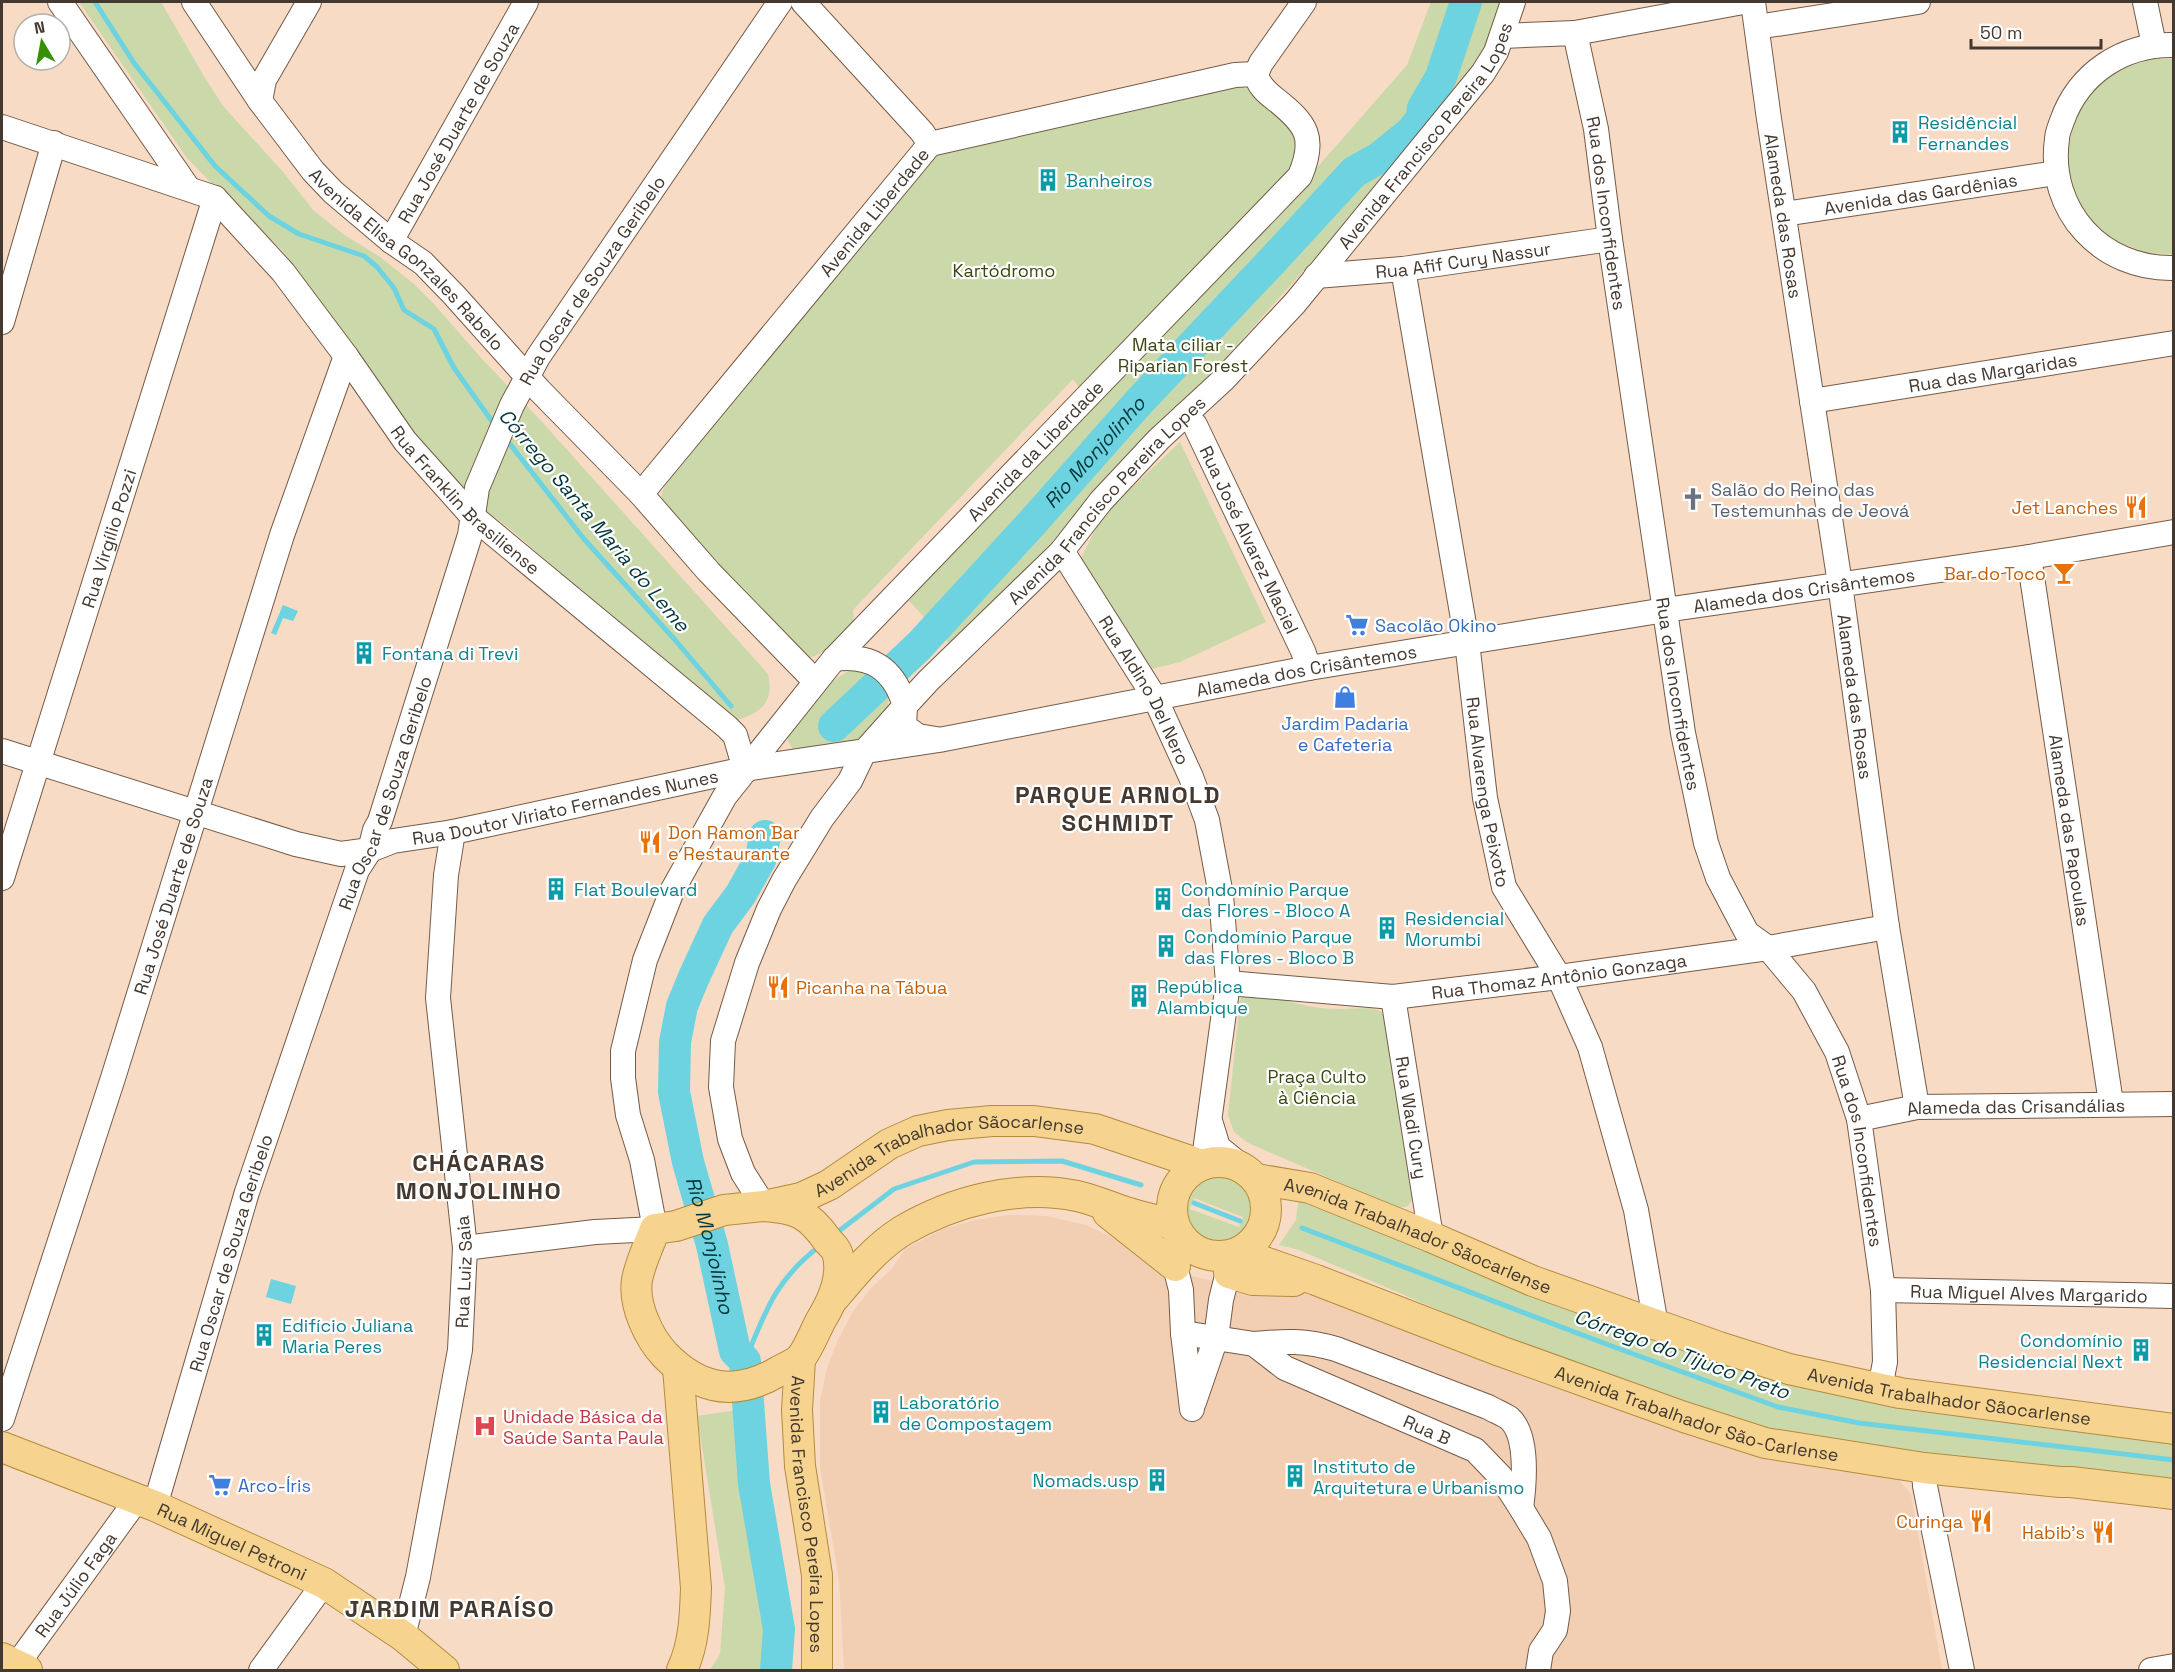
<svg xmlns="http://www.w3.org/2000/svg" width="2175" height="1672" font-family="'Space Grotesk',sans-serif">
  <rect width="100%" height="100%" fill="#f8dbc5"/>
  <path fill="#f2ceb3" d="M 1009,1215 L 1047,1216 L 1086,1225 L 1125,1243 L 1150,1265 L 1252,1291 L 1266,1278 L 1896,1477 L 1911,1494 L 1942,1670 L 844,1670 L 839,1580 L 820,1467 L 820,1400 L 827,1368 L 837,1342 L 852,1313 L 872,1287 L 891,1270 L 905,1249 L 943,1229 L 975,1220 Z"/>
  <g fill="#cbd8a9" fill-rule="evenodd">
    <path d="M 79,2 L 161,2 L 205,78 L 223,106 L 284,173 L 313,210 L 343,234 L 380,257 L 414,284 L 433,303 L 483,360 L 544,424 L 768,674 C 774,702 762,712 738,720 L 688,683 L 509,528 L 455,488 L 385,396 L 333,318 L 282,250 L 222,194 L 187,158 Z"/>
    <path d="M 1431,2 L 1503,2 L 1492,38 L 1455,96 L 1373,193 L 1189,399 L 952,646 L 908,600 L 1128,362 L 1264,228 L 1407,65 Z"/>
    <path d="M 2153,59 L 2173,59 L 2173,254 L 2146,253 L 2114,240 L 2088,217 L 2072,187 L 2067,153 L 2075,119 L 2093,90 L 2120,69 Z"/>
    <path d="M 1230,86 L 1245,88 L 1255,92 L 1292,128 L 1297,136 L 1294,168 L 1081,390 L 1073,379 L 853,610 L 854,623 C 842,635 818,663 801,657 L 662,503 C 660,492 665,486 671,478 L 930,156 Z"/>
    <path d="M 1180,442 L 1266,622 L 1180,662 L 1152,669 L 1080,560 L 1102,516 Z"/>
    <path d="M 853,668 L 869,669 L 889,693 L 888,709 L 861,739 L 853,743 L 793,750 L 788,741 L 788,733 L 831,682 Z"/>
    <path d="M 1254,990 C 1284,1001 1314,1010 1346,1009 C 1361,1009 1376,1005 1387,1016 L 1414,1196 L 1408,1206 L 1399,1208 L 1248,1143 L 1234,1132 L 1228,1115 L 1240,1001 L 1243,994 Z"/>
    <path d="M 1205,1175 C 1213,1176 1221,1175 1228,1178 C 1252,1187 1262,1215 1241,1233 C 1203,1266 1152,1194 1205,1175 ZM 1194,1198 L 1243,1217 L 1239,1227 L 1190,1209 Z"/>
    <path d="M 1299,1193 L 1680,1342 L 2173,1443 L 2173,1478 L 1939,1456 L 1760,1428 L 1479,1327 L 1299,1250 L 1279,1245 L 1296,1220 Z"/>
    <path d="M 737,1410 L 754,1552 L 767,1624 L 763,1670 L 710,1670 L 720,1654 L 725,1588 L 697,1416 Z"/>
  </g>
  <g fill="#6ed3e1">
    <path d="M 283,605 L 298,611 L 293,621 L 283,618 L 276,635 L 271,633 Z"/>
    <path d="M 271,1279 L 296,1286 L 291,1304 L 266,1297 Z"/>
  </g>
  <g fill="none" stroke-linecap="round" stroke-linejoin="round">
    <g stroke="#6ed3e1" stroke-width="5">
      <path d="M 95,2 L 134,63 L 215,166 L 269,216 L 299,234 L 364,256 L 377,267 L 394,288 L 404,310 L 434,329 L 454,368 L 496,427"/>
      <path d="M 506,439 L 584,539 L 676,641 L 731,706"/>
      <path d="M 1194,1203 L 1240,1221"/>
      <path d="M 1302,1228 L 1606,1344 L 1778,1407 L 1859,1423 L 2174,1460"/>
      <path d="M 835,1234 L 894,1189 L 974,1162 L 1062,1161 L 1141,1185"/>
      <path d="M 745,1361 C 766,1310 775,1280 821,1245"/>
    </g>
    <g stroke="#6ed3e1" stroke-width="32">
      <path id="s1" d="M 834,726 L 919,646 L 1032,523 L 1138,403 L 1273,260 L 1354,172 L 1379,158 L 1410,133 L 1421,120 L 1423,108 L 1441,77 L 1466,2"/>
      <path id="s2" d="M 765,836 L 761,858 L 741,894 L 718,925 L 694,977 L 682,1006 L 675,1042 L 674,1092 L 688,1162 L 712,1245 L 735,1351 L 745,1361 L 754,1484 L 779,1629 L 776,1670"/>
    </g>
    <g stroke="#745b48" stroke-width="26">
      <g id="minor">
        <path d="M 60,2 L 188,188"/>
        <path id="s3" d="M 194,2 L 260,101 L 313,171 L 333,192 L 391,241 L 423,263 L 454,295 L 539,390 L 641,494 L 709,572 L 815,681"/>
        <path d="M 803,2 L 922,132 L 930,144"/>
        <path id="s4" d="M 1753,2 L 1769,119 L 1840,584 L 1887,927 L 1917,1107"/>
        <path d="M 2145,2 L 2154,45"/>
        <path d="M 1757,27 L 1918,2"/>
        <path d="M 1575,33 L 1743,2"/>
        <path id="s5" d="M 1502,36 L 1575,33 L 1596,129 L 1610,239 L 1683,733 L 1706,843 L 1718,878 L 1747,933 L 1768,948 L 1804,991 L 1837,1052 L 1859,1119 L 1883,1290 L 1885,1362 L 1880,1388"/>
        <path d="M 2174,45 C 2123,44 2079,73 2062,121 C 2060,127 2057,133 2057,139 C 2047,211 2102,270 2174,268"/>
        <path d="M 1256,74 L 1261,63 L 1304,2"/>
        <path d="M 260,101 L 264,80 L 309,2"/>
        <path id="s6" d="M 2,127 L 215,198 L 283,272 L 346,356 L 405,441 L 472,516 L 727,727 L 735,735 L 745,769"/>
        <path id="s7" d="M 1784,214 L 2056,173"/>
        <path id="s8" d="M 391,241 L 526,2"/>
        <path id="s9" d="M 1403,269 L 1467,642 L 1485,798 L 1504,887 L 1559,977 L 1590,1047 L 1636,1210 L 1656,1325"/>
        <path id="s10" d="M 1316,276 L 1403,269 L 1610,239"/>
        <path d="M 2,322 L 54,143"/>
        <path id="s11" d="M 1812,401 L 2174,343"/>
        <path id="s12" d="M 1185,415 L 1195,425 L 1303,651 L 1309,668"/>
        <path id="s13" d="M 641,494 L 930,144 L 1235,75 L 1256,74"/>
        <path id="s14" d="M 1062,551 L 1155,698 L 1191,777 L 1207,820 L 1221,895 L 1228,983 L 1206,1144 L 1205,1164"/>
        <path id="s15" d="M 2029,557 L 2111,1103"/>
        <path id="s16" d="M 936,739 L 918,736 L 904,726 L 905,706 L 928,681 L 1062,551 L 1101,501 L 1159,439 L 1223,380 L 1295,303 L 1483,73 L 1496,52 L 1513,2"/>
        <path id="s17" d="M 2,751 L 296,844 L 341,854 L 370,850 L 393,841 L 453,832 L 745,769 L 939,740 L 1309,668 L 1665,610 L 2029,557 L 2174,532"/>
        <path id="s18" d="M 2,878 L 215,198"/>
        <path id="s19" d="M 1228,983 L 1393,997 L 1559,977 L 1768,948 L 1887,927"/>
        <path id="s20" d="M 1393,997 L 1431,1237"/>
        <path id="s21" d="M 1859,1119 L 1917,1107 L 2174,1104"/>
        <path d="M 1211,1124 L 1218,1147 L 1245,1169"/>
        <path d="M 764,1206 L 743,1173 L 730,1139 L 721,1087 L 723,1041 L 747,963 L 769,909 L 784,880 L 822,818 L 850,781 L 864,752 L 905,706 C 894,669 871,654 834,659"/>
        <path d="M 1180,1236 L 1175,1266 L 1181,1290 L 1183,1333 L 1192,1409"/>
        <path id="s22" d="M 465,1248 L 595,1232 L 655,1229 L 642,1160 L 628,1115 L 623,1078 L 623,1051 L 645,960 L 672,891 L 725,796 L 834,659 L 1300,176 C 1316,138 1307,124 1275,99 C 1266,92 1258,85 1256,74"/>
        <path id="s23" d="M 1883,1290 L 2174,1296"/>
        <path id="s24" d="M 1183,1333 L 1254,1344 L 1285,1368 L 1475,1450 L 1501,1477 L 1521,1508 L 1539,1538 L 1555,1581 L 1558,1611 L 1555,1630 L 1541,1651 L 1538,1670"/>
        <path d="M 1254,1344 C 1286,1341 1305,1340 1336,1349 L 1488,1407 C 1495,1411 1503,1414 1509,1418 C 1529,1435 1524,1486 1521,1508"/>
        <path d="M 1194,1402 L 1216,1338 L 1221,1300 L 1232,1256"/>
        <path id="s25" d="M 2,1419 L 113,1078 L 282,535 L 346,356"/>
        <path d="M 1924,1468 L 1925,1486 L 1962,1670"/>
        <path id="s26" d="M 155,1506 L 247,1192 L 357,870 L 370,850 L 375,830 L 380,821 L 470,535 L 477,488 L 512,405 L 538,357 L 780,2"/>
        <path id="s27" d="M 403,1636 L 418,1577 L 460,1350 L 465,1248 L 438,998 L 446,875 L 453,832"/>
        <path id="s28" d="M 13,1670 L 138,1498"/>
        <path d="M 261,1670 L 324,1583"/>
        <path d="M 2151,1670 L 2174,1666"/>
      </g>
    </g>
    <g stroke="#b48b3d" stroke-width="32">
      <g id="major">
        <circle cx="1219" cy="1209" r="47"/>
        <path id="s29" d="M 1256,1179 L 1310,1188 L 1431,1237 L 1533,1281 L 1719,1347 L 1789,1369 L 1900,1393 L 2174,1429"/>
        <path id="s30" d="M 769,1205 L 801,1198 L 829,1185 L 889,1144 L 918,1131 L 948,1125 L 992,1121 L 1034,1121 L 1095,1129 L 1202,1165"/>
        <path d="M 764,1206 C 797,1208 809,1214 828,1241 C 832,1245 837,1250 838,1256 C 843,1278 832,1302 821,1320 C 815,1331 807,1352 799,1360 C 793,1364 785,1368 779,1371 C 736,1397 699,1390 665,1355 C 649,1338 633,1305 637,1280 C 640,1263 649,1245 655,1229 L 676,1226 L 724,1210 Z"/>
        <path d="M 1108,1213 L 1175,1266"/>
        <path id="s31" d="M 1239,1253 L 1316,1280 L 1500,1351 L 1684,1417 L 1765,1443 L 1924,1468 L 2060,1482 L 2071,1482 L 2174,1494"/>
        <path d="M 1229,1273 L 1253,1280 L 1294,1281"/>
        <path d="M 834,1298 C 854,1274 875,1248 902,1231 C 953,1201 1018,1184 1077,1196 C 1095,1200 1112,1208 1129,1213 C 1144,1218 1159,1221 1174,1224"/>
        <path id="s32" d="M 800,1359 L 797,1410 L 800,1466 L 817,1575 L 817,1670"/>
        <path d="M 678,1368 L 696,1588 C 695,1617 694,1644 682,1670"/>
        <path id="s33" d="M 2,1447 L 155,1506 L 324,1583 L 403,1636 L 444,1670"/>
        <path d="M 2,1658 L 27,1670"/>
      </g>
    </g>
    <use href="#minor" stroke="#fff" stroke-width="24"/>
    <use href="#major" stroke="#f6d48f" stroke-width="30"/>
  </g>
  <defs>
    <g id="building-bare" transform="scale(1.8)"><path d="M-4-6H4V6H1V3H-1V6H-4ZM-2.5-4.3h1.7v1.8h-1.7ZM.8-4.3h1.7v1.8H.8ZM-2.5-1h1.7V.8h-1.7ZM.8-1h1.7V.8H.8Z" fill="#0f9aa8" stroke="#fff" stroke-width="2.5" paint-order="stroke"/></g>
    <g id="church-bare" transform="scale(1.8)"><path d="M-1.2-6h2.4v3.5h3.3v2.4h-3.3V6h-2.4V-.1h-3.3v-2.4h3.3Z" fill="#6b7280" stroke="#fff" stroke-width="2.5" paint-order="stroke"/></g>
    <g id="restaurant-bare" transform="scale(1.8)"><path d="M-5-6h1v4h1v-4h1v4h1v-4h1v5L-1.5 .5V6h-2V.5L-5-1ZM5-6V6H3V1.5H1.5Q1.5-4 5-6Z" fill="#e8710a" stroke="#fff" stroke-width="2.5" paint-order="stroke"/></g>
    <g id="bar-bare" transform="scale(1.8)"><path d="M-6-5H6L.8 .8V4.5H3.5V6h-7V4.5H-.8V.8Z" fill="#e8710a" stroke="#fff" stroke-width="2.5" paint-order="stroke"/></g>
    <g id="supermarket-bare" transform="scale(1.8)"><path d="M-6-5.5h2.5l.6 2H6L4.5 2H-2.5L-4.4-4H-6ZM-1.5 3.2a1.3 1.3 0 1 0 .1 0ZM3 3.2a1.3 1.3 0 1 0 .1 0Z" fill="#3f7fe0" stroke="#fff" stroke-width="2.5" paint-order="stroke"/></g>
    <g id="shop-bare" transform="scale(1.8)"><path d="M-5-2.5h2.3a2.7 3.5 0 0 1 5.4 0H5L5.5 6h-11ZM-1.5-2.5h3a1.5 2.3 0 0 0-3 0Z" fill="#3f7fe0" stroke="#fff" stroke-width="2.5" paint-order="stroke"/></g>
    <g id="hospital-bare" transform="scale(1.8)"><path d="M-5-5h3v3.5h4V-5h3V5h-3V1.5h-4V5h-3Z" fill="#e0444e" stroke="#fff" stroke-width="2.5" paint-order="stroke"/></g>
  </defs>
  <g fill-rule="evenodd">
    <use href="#building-bare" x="1900" y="132"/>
    <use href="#building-bare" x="1048" y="180"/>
    <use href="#church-bare" x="1693" y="499"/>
    <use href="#restaurant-bare" x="2136" y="507"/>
    <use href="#bar-bare" x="2064" y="573"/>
    <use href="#supermarket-bare" x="1357" y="625"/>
    <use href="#building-bare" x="364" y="653"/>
    <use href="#shop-bare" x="1345" y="697"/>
    <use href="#restaurant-bare" x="650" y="842"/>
    <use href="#building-bare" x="556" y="889"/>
    <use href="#building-bare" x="1163" y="899"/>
    <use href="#building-bare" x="1387" y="928"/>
    <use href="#building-bare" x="1166" y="946"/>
    <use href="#restaurant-bare" x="778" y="987"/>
    <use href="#building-bare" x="1139" y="996"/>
    <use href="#building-bare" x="264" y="1335"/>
    <use href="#building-bare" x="2141" y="1350"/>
    <use href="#building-bare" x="881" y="1412"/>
    <use href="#hospital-bare" x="485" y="1426"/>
    <use href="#building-bare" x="1295" y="1476"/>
    <use href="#building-bare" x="1157" y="1480"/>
    <use href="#supermarket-bare" x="220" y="1485"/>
    <use href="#restaurant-bare" x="1981" y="1521"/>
    <use href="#restaurant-bare" x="2103" y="1532"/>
  </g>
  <g text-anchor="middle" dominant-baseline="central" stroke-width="4.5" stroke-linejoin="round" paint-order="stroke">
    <g font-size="18" fill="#443930" stroke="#fff">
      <text stroke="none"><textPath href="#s8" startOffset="136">Rua José Duarte de Souza</textPath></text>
      <text stroke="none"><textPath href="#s16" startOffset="830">Avenida Francisco Pereira Lopes</textPath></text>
      <text stroke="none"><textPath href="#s7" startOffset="138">Avenida das Gardênias</textPath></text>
      <text stroke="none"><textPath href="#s13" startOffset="366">Avenida Liberdade</textPath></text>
      <text stroke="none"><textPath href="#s5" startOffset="256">Rua dos Inconfidentes</textPath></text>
      <text stroke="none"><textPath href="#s4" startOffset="216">Alameda das Rosas</textPath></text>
      <text stroke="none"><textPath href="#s3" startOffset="336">Avenida Elisa Gonzales Rabelo</textPath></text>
      <text stroke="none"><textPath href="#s10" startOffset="148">Rua Afif Cury Nassur</textPath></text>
      <text stroke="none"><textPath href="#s26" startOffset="1308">Rua Oscar de Souza Geribelo</textPath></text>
      <text stroke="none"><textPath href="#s11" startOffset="183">Rua das Margaridas</textPath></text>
      <text stroke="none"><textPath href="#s22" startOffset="1114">Avenida da Liberdade</textPath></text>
      <text stroke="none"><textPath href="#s6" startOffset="618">Rua Franklin Brasiliense</textPath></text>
      <text stroke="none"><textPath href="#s16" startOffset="344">Avenida Francisco Pereira Lopes</textPath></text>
      <text stroke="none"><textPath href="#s18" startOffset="356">Rua Virgílio Pozzi</textPath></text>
      <text stroke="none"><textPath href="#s12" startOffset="141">Rua José Alvarez Maciel</textPath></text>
      <text stroke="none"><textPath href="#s17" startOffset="1842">Alameda dos Crisântemos</textPath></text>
      <text stroke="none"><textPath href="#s17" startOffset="1338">Alameda dos Crisântemos</textPath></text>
      <text stroke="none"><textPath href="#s14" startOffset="162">Rua Aldino Del Nero</textPath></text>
      <text stroke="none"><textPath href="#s5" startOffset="742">Rua dos Inconfidentes</textPath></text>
      <text stroke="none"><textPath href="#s4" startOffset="702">Alameda das Rosas</textPath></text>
      <text stroke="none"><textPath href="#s9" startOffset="530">Rua Alvarenga Peixoto</textPath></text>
      <text stroke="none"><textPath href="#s26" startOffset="750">Rua Oscar de Souza Geribelo</textPath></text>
      <text stroke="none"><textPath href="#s17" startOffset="584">Rua Doutor Viriato Fernandes Nunes</textPath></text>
      <text stroke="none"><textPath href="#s15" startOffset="276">Alameda das Papoulas</textPath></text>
      <text stroke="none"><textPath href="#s25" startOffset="560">Rua José Duarte de Souza</textPath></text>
      <text stroke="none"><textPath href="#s19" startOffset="333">Rua Thomaz Antônio Gonzaga</textPath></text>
      <text stroke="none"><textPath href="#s21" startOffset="158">Alameda das Crisandálias</textPath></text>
      <text stroke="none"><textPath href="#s20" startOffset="122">Rua Wadi Cury</textPath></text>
      <text stroke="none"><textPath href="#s5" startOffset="1246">Rua dos Inconfidentes</textPath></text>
      <text stroke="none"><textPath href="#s30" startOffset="192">Avenida Trabalhador Sãocarlense</textPath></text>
      <text stroke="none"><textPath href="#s29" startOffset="172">Avenida Trabalhador Sãocarlense</textPath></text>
      <text stroke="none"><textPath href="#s26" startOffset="264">Rua Oscar de Souza Geribelo</textPath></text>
      <text stroke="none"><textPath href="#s27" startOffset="370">Rua Luiz Saia</textPath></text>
      <text stroke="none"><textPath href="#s23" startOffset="146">Rua Miguel Alves Margarido</textPath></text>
      <text stroke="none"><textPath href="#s29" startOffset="730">Avenida Trabalhador Sãocarlense</textPath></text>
      <text stroke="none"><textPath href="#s31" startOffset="486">Avenida Trabalhador São-Carlense</textPath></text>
      <text stroke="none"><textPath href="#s24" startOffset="266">Rua B</textPath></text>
      <text stroke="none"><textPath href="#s32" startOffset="156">Avenida Francisco Pereira Lopes</textPath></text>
      <text stroke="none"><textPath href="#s33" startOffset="249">Rua Miguel Petroni</textPath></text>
      <text stroke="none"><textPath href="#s28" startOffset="106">Rua Júlio Faga</textPath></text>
    </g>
    <g font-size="18" fill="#0d838f" stroke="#fff" text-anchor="start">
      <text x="1918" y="122">Residêncial<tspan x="1918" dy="21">Fernandes</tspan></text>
      <text x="1066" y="180">Banheiros</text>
      <text x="382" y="653">Fontana di Trevi</text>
      <text x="574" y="889">Flat Boulevard</text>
      <text x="1181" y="889">Condomínio Parque<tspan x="1181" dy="21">das Flores - Bloco A</tspan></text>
      <text x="1405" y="918">Residencial<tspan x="1405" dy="21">Morumbi</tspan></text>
      <text x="1184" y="936">Condomínio Parque<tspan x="1184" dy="21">das Flores - Bloco B</tspan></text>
      <text x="1157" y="986">República<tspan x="1157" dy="21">Alambique</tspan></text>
      <text x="282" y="1325">Edifício Juliana<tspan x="282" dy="21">Maria Peres</tspan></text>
      <text x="2123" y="1340" text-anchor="end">Condomínio<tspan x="2123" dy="21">Residencial Next</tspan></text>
      <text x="899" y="1402">Laboratório<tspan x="899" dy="21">de Compostagem</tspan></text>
      <text x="1313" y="1466">Instituto de<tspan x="1313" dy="21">Arquitetura e Urbanismo</tspan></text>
      <text x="1139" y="1480" text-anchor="end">Nomads.usp</text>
    </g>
    <g font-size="18" fill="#3b4611" stroke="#fff">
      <text x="1004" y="270">Kartódromo</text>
      <text x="1183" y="344">Mata ciliar -<tspan x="1183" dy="21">Riparian Forest</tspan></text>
      <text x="1317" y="1076">Praça Culto<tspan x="1317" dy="21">à Ciência</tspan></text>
    </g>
    <g font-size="18" fill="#5b616d" stroke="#fff" text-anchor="start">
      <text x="1711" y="489">Salão do Reino das<tspan x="1711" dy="21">Testemunhas de Jeová</tspan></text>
    </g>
    <g font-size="18" fill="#c56008" stroke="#fff" text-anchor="end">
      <text x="2118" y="507">Jet Lanches</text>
      <text x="2046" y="573">Bar do Toco</text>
      <text x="668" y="832" text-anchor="start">Don Ramon Bar<tspan x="668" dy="21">e Restaurante</tspan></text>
      <text x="796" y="987" text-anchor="start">Picanha na Tábua</text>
      <text x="1963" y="1521">Curinga</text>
      <text x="2085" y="1532">Habib's</text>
    </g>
    <g font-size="18" fill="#366cbe" stroke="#fff" text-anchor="start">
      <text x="1375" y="625">Sacolão Okino</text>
      <text x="1345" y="723" text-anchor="middle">Jardim Padaria<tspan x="1345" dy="21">e Cafeteria</tspan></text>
      <text x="238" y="1485">Arco-Íris</text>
    </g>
    <g font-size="18" fill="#be3a42" stroke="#fff" text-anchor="start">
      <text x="503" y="1416">Unidade Básica da<tspan x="503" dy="21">Saúde Santa Paula</tspan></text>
    </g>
    <g font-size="20" font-style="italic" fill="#03363c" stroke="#fff">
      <text stroke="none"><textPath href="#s1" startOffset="378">Rio Monjolinho</textPath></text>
      <text transform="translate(594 520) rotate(50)">Córrego Santa Maria do Leme</text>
      <text stroke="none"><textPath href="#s2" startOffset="435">Rio Monjolinho</textPath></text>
      <text transform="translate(1682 1354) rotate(20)">Córrego do Tijuco Preto</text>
    </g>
    <g font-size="24" font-weight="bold" letter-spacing="1.5" fill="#443930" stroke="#fff">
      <text x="1118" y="794">PARQUE ARNOLD<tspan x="1118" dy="28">SCHMIDT</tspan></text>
      <text x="479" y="1162">CHÁCARAS<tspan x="479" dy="28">MONJOLINHO</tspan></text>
      <text x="450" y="1608">JARDIM PARAÍSO</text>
    </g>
  </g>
  <rect width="2175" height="1672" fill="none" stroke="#443930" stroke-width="6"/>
  <g transform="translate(42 42) rotate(350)"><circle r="28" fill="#ffffff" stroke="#b4b0ac" stroke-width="1.5"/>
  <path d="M0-4.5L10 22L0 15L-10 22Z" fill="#369104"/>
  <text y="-9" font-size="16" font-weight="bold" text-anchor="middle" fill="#443930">N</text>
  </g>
  <path d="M1971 39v9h130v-9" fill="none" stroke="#443930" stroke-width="3"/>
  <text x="1980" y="39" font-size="18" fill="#443930" stroke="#ffffff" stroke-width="4.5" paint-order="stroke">50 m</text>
</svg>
